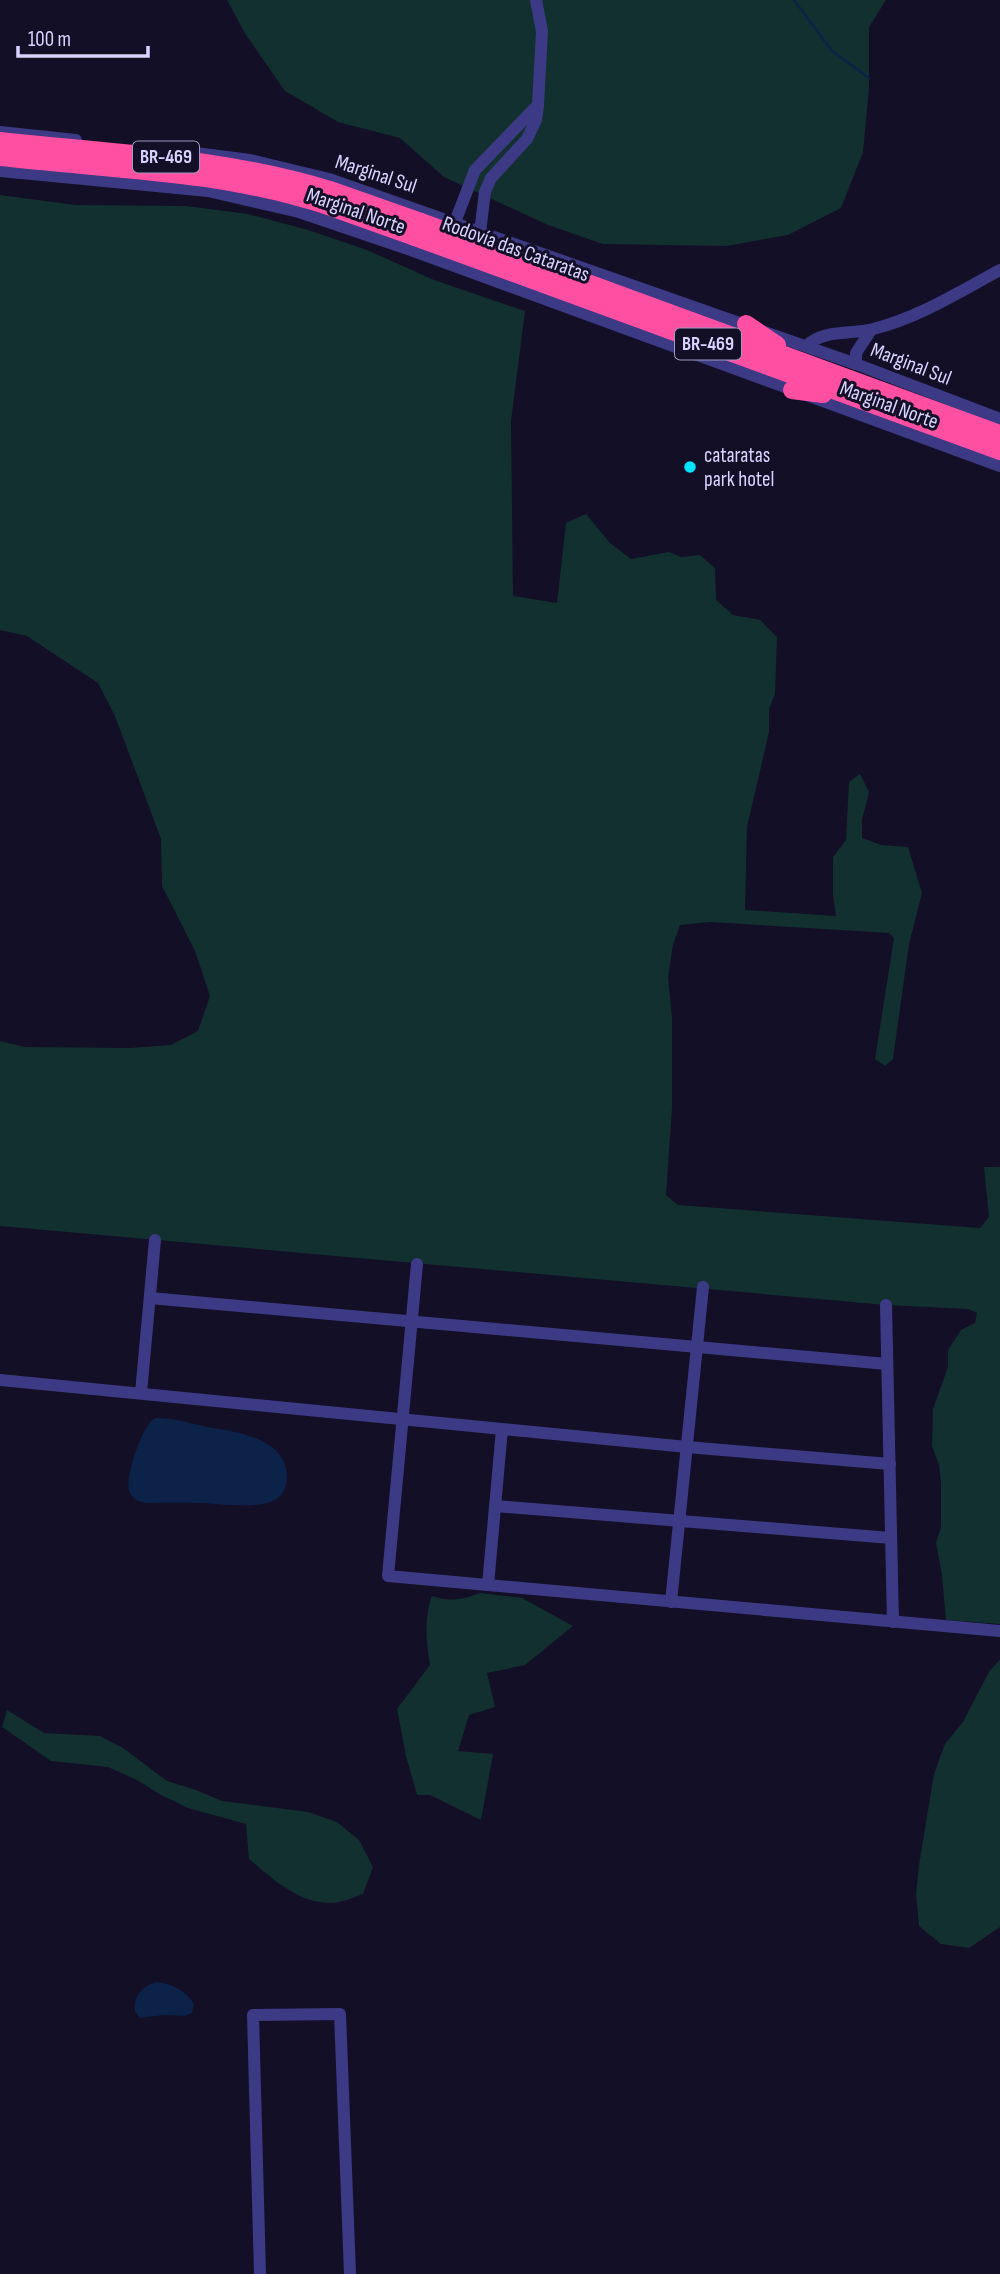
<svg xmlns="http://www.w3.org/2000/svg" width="1000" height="2274" font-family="'Sofia Sans Condensed',sans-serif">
  <rect width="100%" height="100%" fill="#130f26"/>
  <g fill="#12302f">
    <path d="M 227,0 L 886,0 L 869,27 L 869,88 L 863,152 L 841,208 L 788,235 L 726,246 L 603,244 L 548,225 L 444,177 L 400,138 L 338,122 L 285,91 L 246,35 Z"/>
    <path d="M 0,195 L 75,205 L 186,206 L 248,214 L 308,230 L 367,250 L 434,280 L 525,311 L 511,421 L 513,596 L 557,603 L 566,523 L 586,514 L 610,543 L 631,559 L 669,552 L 681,557 L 700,555 L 715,568 L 716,600 L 733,615 L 760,620 L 777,637 L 775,694 L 769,709 L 769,732 L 747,827 L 745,910 L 836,916 L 833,895 L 833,857 L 846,840 L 849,782 L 860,774 L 869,792 L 862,820 L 862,838 L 881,845 L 908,847 L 922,893 L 909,944 L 893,1059 L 885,1066 L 875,1059 L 894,938 L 889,933 L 709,922 L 680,925 L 673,945 L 668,977 L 672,1018 L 672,1108 L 666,1195 L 678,1205 L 980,1228 L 989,1217 L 984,1167 L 1000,1167 L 1000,1624 L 946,1620 L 942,1575 L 936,1543 L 941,1527 L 941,1483 L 939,1465 L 932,1446 L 933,1409 L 948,1367 L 948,1350 L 961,1330 L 975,1323 L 977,1313 L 968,1309 L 886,1305 L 0,1226 L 0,1041 L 25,1047 L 130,1048 L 171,1045 L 198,1031 L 210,996 L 195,951 L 162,886 L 161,839 L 115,716 L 98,683 L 27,636 L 0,630 Z"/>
    <path d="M 480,1593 L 522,1598 L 573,1626 L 525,1665 L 487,1673 L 495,1707 L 469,1715 L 458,1751 L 493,1754 L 481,1820 L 430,1795 L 417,1795 L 406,1756 L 397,1709 L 430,1665 C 426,1643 424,1616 432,1596 C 450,1602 462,1600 480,1593 Z"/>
    <path d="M 1000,1660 L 1000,1927 L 969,1948 L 941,1944 L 919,1926 L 916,1894 L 919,1865 L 934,1774 L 945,1744 L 963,1722 L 990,1670 Z"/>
    <path d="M 7,1710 L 44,1733 L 100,1736 L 123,1748 L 167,1781 L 196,1790 L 222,1801 L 308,1812 L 337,1822 L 359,1840 L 373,1867 L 363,1894 C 354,1897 341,1903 331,1903 C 298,1903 273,1879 249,1859 L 246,1824 L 188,1808 L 161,1795 L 137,1780 L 108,1767 L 51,1761 L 2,1727 Z"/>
  </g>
  <g fill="#0c2248">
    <path d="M 155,1418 C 174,1418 190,1423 208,1427 C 237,1432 286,1438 287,1477 C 287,1486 283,1496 275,1500 C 256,1510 217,1503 195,1503 C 179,1502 163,1503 147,1503 C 139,1502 131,1499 129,1491 C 125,1477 142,1425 155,1418 Z"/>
    <path d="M 157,1982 C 173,1984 186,1991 194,2004 L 192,2013 L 184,2016 L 164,2015 L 140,2018 L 135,2011 C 133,1996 143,1985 157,1982 Z"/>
  </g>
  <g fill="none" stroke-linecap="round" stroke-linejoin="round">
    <path stroke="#0c2248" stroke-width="2.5" d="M 794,0 L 832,51 L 869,78"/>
    <g stroke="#3d3a85" stroke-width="12">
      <path d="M 536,0 L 542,31 L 538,105"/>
      <path d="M 0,132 L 76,140"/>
      <path d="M 156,148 L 250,160 L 329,179 L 856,364 L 1000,419"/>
      <path d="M 0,171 L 208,191 L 299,212 L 411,250 L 1000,466"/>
      <path d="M 455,222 L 475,170 L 538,105 L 536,120 L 527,139 L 491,178 L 485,192 L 480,232"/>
      <path d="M 806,346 C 825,329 849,335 873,329 C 918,318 959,292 1000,270"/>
      <path d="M 856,364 L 856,353 L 871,330"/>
      <path d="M 417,1264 L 388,1576 L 1000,1631"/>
      <path d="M 150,1298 L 887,1364"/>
      <path d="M 886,1305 L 893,1622"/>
      <path d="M 0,1380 L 687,1447 L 890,1464"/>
      <path d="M 141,1393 L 155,1240"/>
      <path d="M 495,1506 L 891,1538"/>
      <path d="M 488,1585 L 502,1429"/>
      <path d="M 671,1602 L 703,1287"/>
      <path d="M 260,2274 L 253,2015 L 340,2014 L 350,2274"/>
    </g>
    <g stroke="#ff4fa3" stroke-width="18">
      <path d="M 0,141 C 111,153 222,157 330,190"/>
      <path d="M 0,157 C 112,170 216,170 325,205"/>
      <path d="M 421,222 L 1000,434"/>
      <path d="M 415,237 L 1000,451"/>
      <path d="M 746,324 L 777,345"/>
      <path d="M 792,390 L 823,394"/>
    </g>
    <g stroke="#ff4fa3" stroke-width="18">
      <path d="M 330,190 L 421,222"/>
      <path d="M 325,205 L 415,237"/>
    </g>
  </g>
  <circle fill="#00e5ff" stroke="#130f26" stroke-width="2.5" cx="690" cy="467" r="7"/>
  <g text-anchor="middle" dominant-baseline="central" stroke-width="6" stroke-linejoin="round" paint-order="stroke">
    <g fill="#130f26" stroke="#9e99be" stroke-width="2">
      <rect x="133" y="141.5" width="66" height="31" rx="5"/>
      <rect x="675" y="328.5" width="66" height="31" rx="5"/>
    </g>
    <g font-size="19" font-weight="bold" fill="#d9d4ff">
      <text x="166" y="157">BR-469</text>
      <text x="708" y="344">BR-469</text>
    </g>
    <g font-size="21" fill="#d9d4ff" stroke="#130f26">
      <text transform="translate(376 174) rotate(18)">Marginal Sul</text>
      <text transform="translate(356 211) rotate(19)">Marginal Norte</text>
      <text transform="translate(516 249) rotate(20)">Rodovía das Cataratas</text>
      <text transform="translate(911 364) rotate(21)">Marginal Sul</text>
      <text transform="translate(889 405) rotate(20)">Marginal Norte</text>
    </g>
    <g font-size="21" fill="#d9d4ff" stroke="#130f26" text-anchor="start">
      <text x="704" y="455">cataratas<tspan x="704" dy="24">park hotel</tspan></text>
    </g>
  </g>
  <path d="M18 46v10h130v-10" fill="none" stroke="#d9d4ff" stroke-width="3.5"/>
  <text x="28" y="46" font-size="21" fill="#d9d4ff" stroke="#130f26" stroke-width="5" paint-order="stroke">100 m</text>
</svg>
